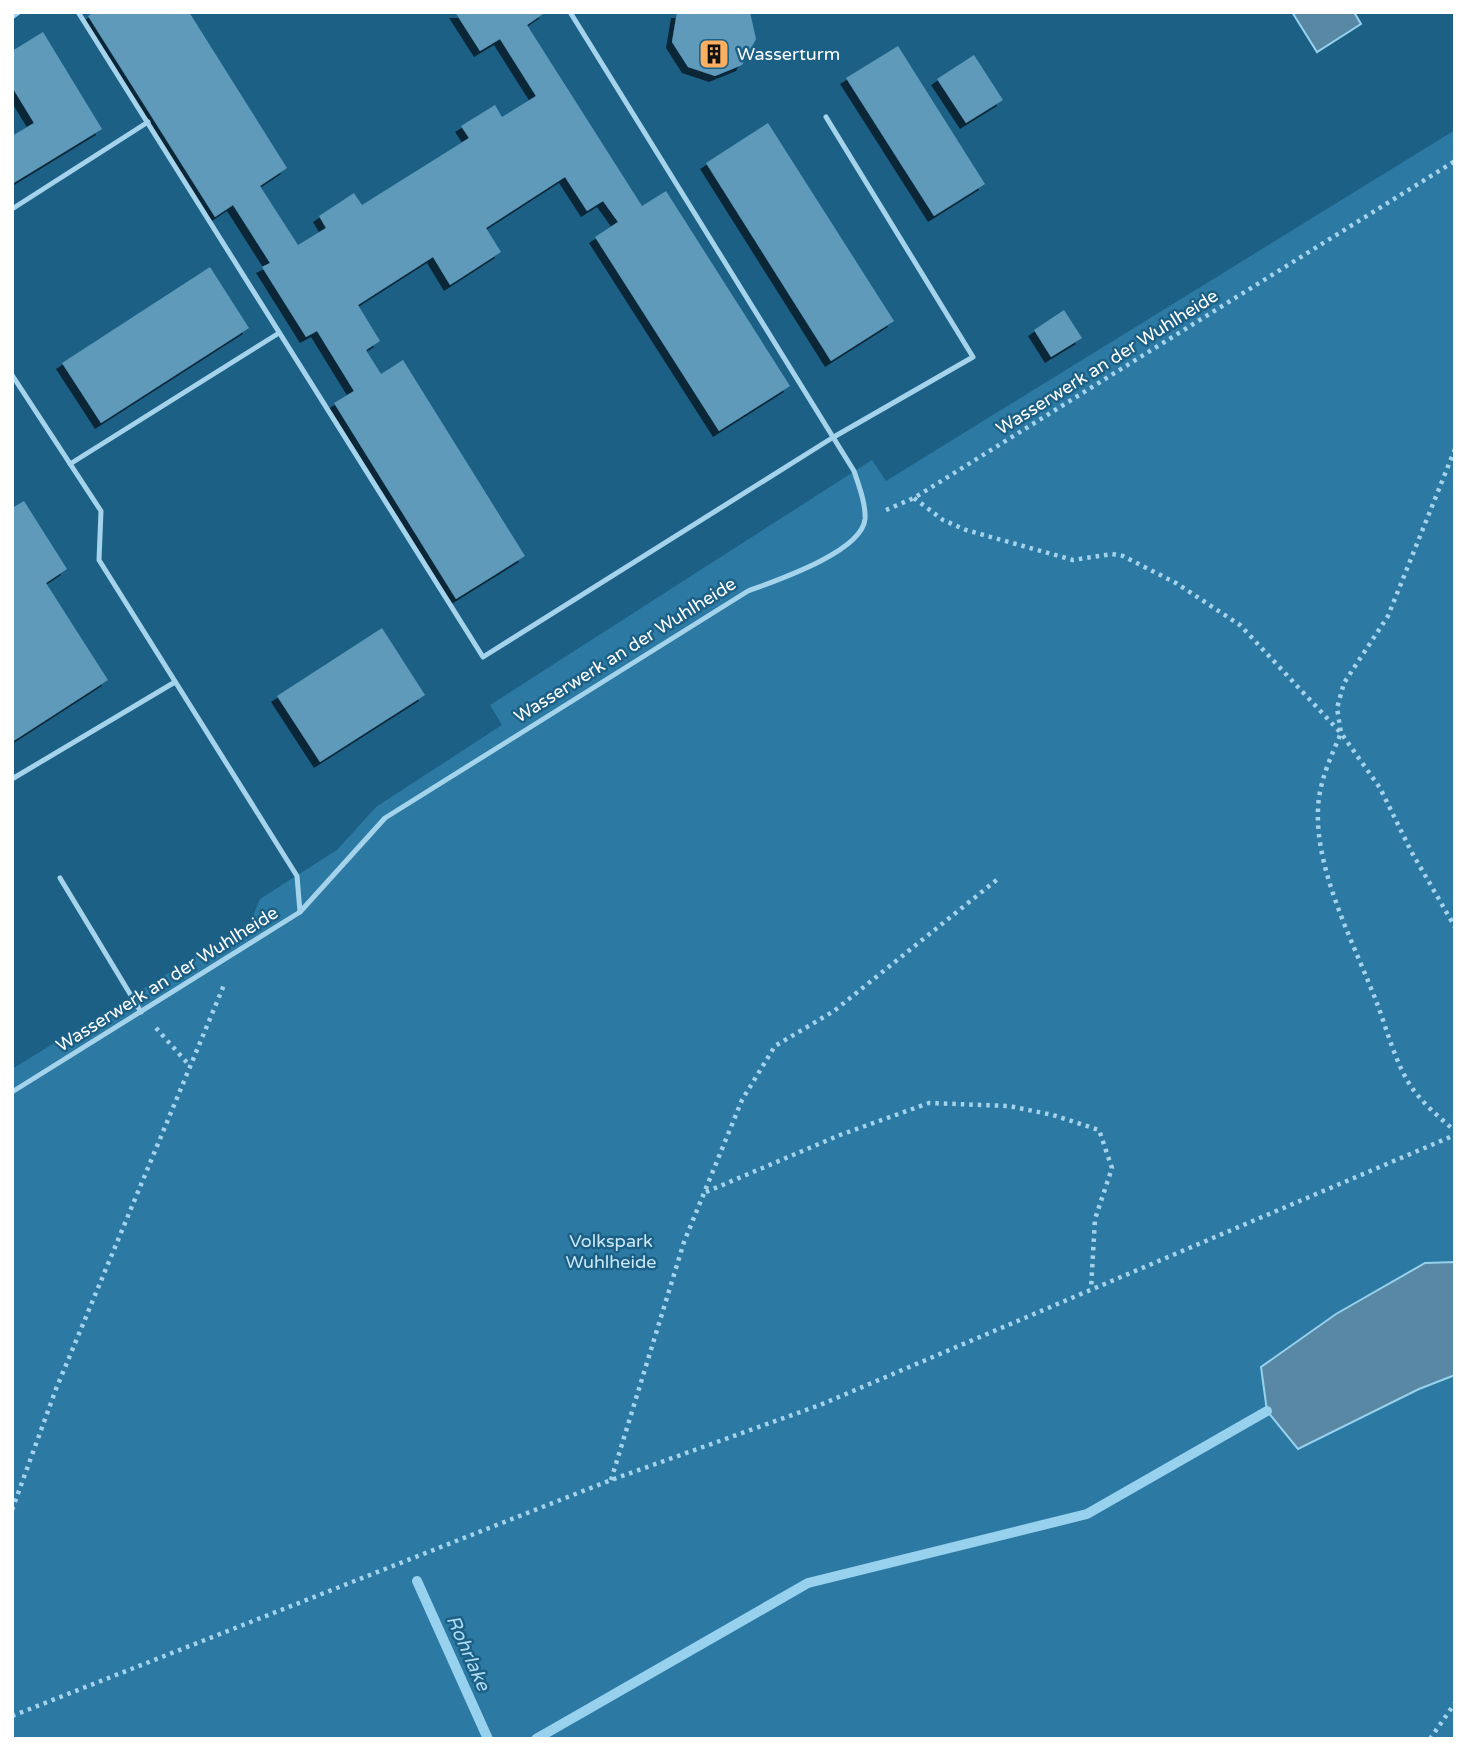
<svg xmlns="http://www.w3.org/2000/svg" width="1467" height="1751" font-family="'Varela Round',sans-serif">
  <defs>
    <filter id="shadow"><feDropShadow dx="-6" dy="6" stdDeviation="0" flood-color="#0009"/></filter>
  </defs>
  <rect width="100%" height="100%" fill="#1c6086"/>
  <path fill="#2c7aa3" d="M 1455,130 L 1455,1262 L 1425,1263 L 1419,1389 L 1455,1375 L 1455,1739 L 12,1739 L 12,1069 L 250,923 L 260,899 L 337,850 L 376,807 L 502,725 L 490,705 L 872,460 L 886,481 Z"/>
  <g fill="#5888a3" stroke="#97d1ed" stroke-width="2">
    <path d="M 1292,12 L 1354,12 L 1361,24 L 1317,52 Z"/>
    <path d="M 1455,1262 L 1455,1375 L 1419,1389 L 1298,1449 L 1267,1411 L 1261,1367 L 1336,1314 L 1425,1263 Z"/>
  </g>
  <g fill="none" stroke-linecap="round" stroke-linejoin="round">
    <g stroke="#97d1ed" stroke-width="10">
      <path d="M 417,1581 L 488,1739"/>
      <path d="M 536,1739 L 808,1583 L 1087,1514 L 1267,1411"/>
    </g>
  </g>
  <g fill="#5e9aba" filter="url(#shadow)">
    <path d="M 94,12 L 189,12 L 287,168 L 260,186 L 298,245 L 326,228 L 319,216 L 354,193 L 362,205 L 469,138 L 461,126 L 495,105 L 502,117 L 536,96 L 500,39 L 480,51 L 455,12 L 546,12 L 527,25 L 642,206 L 666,191 L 790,386 L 719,431 L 595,237 L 618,222 L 603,201 L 587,211 L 565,177 L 486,228 L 501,252 L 450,285 L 433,257 L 358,305 L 380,341 L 366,350 L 381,374 L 403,360 L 525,556 L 456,599 L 334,403 L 354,391 L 317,331 L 306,337 L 262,267 L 270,263 L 233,205 L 215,217 L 88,16 Z"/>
    <path d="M 677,12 L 750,12 L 756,39 L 742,65 L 715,76 L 688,67 L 672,42 Z"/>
    <path d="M 43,32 L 102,129 L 12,184 L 12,136 L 34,123 L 12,87 L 12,51 Z"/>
    <path d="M 898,46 L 985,184 L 934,216 L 846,78 Z"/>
    <path d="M 974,55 L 1003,100 L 966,123 L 937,79 Z"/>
    <path d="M 768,123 L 894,321 L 831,361 L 706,163 Z"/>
    <path d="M 210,267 L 249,328 L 101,423 L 62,363 Z"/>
    <path d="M 1064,310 L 1082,338 L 1051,357 L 1034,330 Z"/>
    <path d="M 24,501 L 67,569 L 46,583 L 108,680 L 12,742 L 12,508 Z"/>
    <path d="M 382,628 L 425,695 L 320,762 L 277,696 Z"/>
  </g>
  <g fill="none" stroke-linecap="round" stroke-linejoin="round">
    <g stroke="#a4d3eb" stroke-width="4.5" stroke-dasharray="3.5 5" stroke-linecap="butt">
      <path d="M 1455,449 L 1388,616 L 1344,683 L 1337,708 L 1341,733 L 1380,788 L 1411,851 L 1455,927"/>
      <path d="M 914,498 L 943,520 L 966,530 L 1073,560 L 1112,554 L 1123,556 L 1176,583 L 1240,625 L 1341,733 C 1331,757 1319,781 1318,809 C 1315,873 1356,947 1378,1006 C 1388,1033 1395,1061 1410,1085 C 1422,1103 1439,1117 1455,1131"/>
      <path d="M 886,510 L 914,498 L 1455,161"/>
      <path d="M 156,1028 L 190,1066"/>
      <path d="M 706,1192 L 840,1135 L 929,1103 L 1009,1106 L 1053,1115 L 1099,1130 L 1112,1168 L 1095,1219 L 1091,1289"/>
      <path d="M 611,1480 L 684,1242 L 742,1100 L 775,1046 L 834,1011 L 999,878"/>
      <path d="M 12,1510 L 56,1389 L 224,985"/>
      <path d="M 12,1716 L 611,1480 L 820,1405 L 1455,1135"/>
      <path d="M 1430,1739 L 1455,1703"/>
    </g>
    <g stroke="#a4d3eb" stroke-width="5">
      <path d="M 78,12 L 483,657 L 832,438 L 973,357 L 826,117"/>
      <path d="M 12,17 L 19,12"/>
      <path d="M 12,209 L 148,122"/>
      <path d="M 12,375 L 101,511 L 99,560 L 297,876 L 300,912"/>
      <path d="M 70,464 L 279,333"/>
      <path d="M 12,779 L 175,682"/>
      <path d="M 60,878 L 141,1012"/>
      <path d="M 12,1092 L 300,912 L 385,818 L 748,591 C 775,581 862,552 865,519 C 866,504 859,486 854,471 L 570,12"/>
    </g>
  </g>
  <defs>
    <g id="building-square" transform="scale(1.575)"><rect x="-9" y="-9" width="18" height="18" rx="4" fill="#fcaf61" stroke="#1c6086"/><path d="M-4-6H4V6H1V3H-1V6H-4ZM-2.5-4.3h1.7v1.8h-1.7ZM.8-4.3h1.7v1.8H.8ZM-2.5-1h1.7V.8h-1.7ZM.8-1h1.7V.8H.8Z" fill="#111"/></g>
  </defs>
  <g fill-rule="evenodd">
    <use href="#building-square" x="714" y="54"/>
  </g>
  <g text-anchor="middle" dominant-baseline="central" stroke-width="5" stroke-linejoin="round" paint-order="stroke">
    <g font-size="18" fill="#fff" stroke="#1c6086" text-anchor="start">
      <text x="737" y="54">Wasserturm</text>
    </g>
    <g font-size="18" fill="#fff" stroke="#1c6086">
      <text transform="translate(1107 362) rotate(-32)">Wasserwerk an der Wuhlheide</text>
      <text transform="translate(625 650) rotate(-32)">Wasserwerk an der Wuhlheide</text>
      <text transform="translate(167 979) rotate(-32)">Wasserwerk an der Wuhlheide</text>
    </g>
    <g font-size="18" fill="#c9e8f8" stroke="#1c6086">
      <text x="611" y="1241">Volkspark<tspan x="611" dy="21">Wuhlheide</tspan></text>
    </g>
    <g font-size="19" font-style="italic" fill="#afdcf3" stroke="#1c6086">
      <text transform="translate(468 1653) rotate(66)">Rohrlake</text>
    </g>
  </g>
  <rect width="1467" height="1751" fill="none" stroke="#ffffff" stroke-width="28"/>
</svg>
